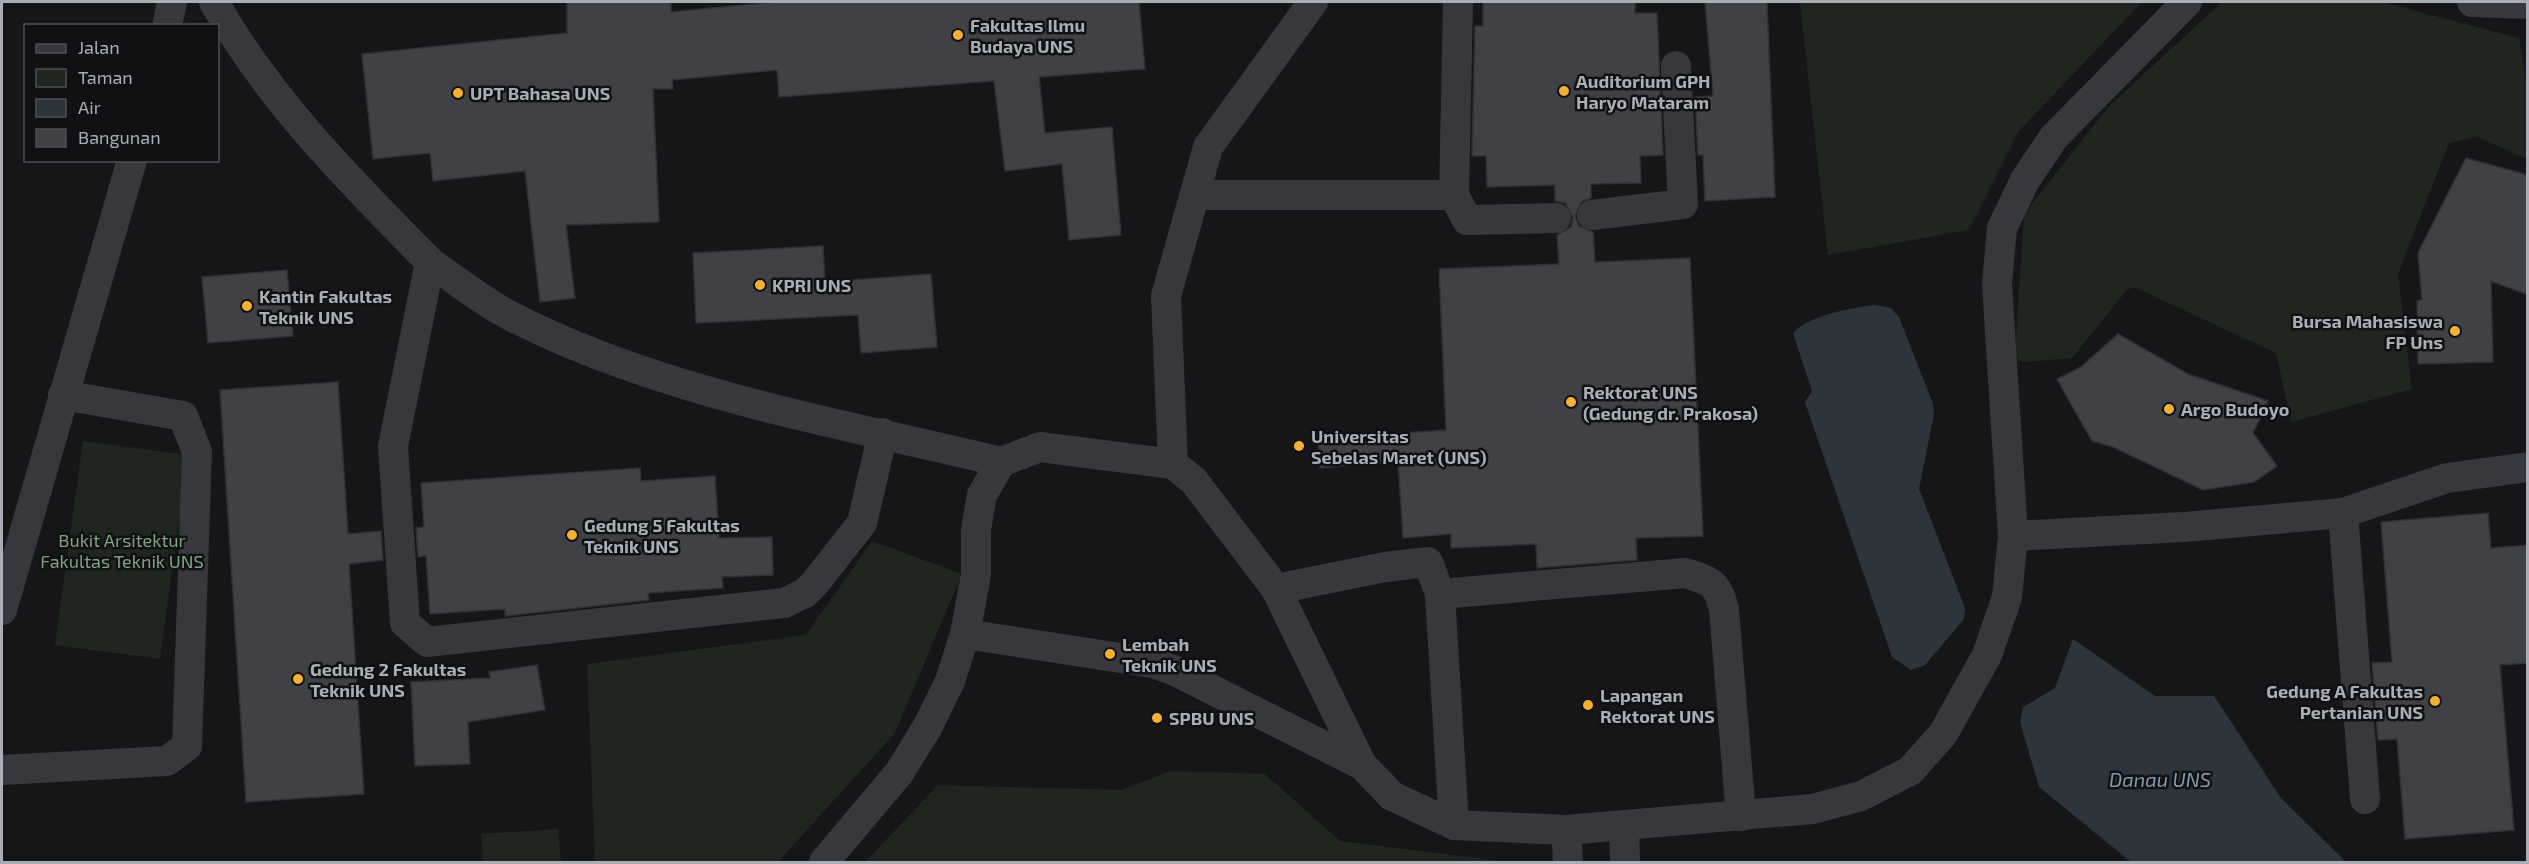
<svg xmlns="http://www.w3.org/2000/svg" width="2529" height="864" font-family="'Exo 2',sans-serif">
  <rect width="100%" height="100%" fill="#161618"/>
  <g fill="#1e261f">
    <path d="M 1800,2 L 2142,2 L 2018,132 L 1969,230 L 1828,255 Z"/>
    <path d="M 2222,2 L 2382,2 L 2519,38 L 2527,88 L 2527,159 L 2477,137 L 2449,143 L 2398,274 L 2412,389 L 2291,422 L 2276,353 L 2134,287 L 2127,290 L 2072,358 L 2026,362 L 2019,361 L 2015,355 L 2024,214 L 2109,106 Z"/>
    <path d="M 83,441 L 188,455 L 160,659 L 55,645 Z"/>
    <path d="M 872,541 L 959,573 L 961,576 L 895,733 L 778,862 L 595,862 L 587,664 L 806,635 Z"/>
    <path d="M 1171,771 L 1265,774 L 1340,841 L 1509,862 L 865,862 L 938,785 L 1121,790 Z"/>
    <path d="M 558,829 L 561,862 L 483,862 L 481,834 Z"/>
  </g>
  <g fill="#2c353c">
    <path d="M 1875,305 L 1891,308 L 1899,317 L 1933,404 L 1934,414 L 1919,489 L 1965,608 L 1964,619 L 1925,665 L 1911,670 L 1892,657 L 1805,402 L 1812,391 L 1793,333 C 1809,315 1852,308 1875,305 Z"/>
    <path d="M 2073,639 L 2155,696 L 2214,696 L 2281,798 L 2346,862 L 2131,862 L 2039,787 L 2020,722 L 2023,707 L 2055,688 Z"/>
  </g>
  <g fill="#404145" stroke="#303034" stroke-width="1.5">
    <path d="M 567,2 L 671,2 L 671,12 L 774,2 L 1139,2 L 1145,69 L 1039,77 L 1045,133 L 1112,127 L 1121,235 L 1069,240 L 1062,164 L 1005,171 L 994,81 L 779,97 L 777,70 L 672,80 L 673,89 L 653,89 L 659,222 L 566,225 L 575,298 L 540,302 L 525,171 L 433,181 L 430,153 L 373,159 L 362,54 L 567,33 Z"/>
    <path d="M 1483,2 L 1635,2 L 1635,13 L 1657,13 L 1663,155 L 1640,156 L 1641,183 L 1591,184 L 1591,198 L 1581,202 L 1575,216 L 1579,226 L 1593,232 L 1595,262 L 1690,258 L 1703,536 L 1636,538 L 1637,560 L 1537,568 L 1536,544 L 1451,548 L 1451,534 L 1403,538 L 1398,462 L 1320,468 L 1318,439 L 1446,430 L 1439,269 L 1559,264 L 1557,235 L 1571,227 L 1573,217 L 1565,203 L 1555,201 L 1555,185 L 1487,187 L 1486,156 L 1472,156 L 1475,26 L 1483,26 Z"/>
    <path d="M 1705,2 L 1767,2 L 1775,197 L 1705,201 L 1703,155 L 1698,155 L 1695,97 L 1713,96 Z"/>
    <path d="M 2466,158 L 2528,175 L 2528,295 L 2491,281 L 2493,362 L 2418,364 L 2417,301 L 2422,300 L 2418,253 Z"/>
    <path d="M 823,246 L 825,282 L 931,274 L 937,347 L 861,353 L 858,315 L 696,323 L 693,253 Z"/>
    <path d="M 287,270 L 293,336 L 208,343 L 202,277 Z"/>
    <path d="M 2118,334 L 2188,374 L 2268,401 L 2253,433 L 2277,466 L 2254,482 L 2203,490 L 2113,447 L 2092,441 L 2057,379 L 2081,367 Z"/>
    <path d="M 338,382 L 348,534 L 381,531 L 383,560 L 349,564 L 364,794 L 246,802 L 220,390 Z"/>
    <path d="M 640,468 L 641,481 L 715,476 L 719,538 L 772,537 L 773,575 L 722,577 L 723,588 L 648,593 L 649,600 L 505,616 L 505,609 L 430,614 L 426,556 L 418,557 L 416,528 L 424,527 L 421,483 Z"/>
    <path d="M 2488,513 L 2491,548 L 2528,545 L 2528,663 L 2500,665 L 2514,830 L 2405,839 L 2397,739 L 2378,740 L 2372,663 L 2392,662 L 2381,522 Z"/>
    <path d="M 537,665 L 545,710 L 468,722 L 470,764 L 415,766 L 411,682 L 490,678 L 489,672 Z"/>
  </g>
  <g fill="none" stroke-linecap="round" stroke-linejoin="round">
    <g stroke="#37383d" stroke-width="30">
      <path d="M 214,2 C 269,100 351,182 430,262 L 393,446 L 405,623 L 427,642 L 784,603 L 805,593 L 815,583 L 862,523 L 883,433"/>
      <path d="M 1458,2 L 1454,195 L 1467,220 L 1556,218"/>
      <path d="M 2472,2 L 2528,4"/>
      <path d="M 167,26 L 172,2"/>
      <path d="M 1196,195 L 1454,195"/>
      <path d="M 1592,215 L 1683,204 L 1676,66"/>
      <path d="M 430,262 C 456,280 482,301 509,315 C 656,392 840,423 1001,462"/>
      <path d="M 1173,464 L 1166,296 L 1208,147 L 1313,2"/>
      <path d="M 2343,513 L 2365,799"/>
      <path d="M 2013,536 L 2184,527 L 2343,513 L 2447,478 L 2528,467"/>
      <path d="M 1276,589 L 1385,567 L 1428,562 L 1440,594 L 1454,825"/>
      <path d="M 1440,594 L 1685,573 C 1711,581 1718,583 1724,610 L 1741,816"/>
      <path d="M 2,610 L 132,160"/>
      <path d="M 965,634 L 1153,663 L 1173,670 L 1362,765"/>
      <path d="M 2,770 L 167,761 L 187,746 L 197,452 L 183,416 L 63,395"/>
      <path d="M 1624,826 L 1625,862"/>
      <path d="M 1566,830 L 1568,862"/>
      <path d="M 824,862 L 899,773 L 928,726 L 950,681 L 965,634 L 976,575 L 976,530 L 982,495 L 1001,462 L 1040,447 L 1173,464 L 1194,481 L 1276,589 L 1362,765 L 1392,796 L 1454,825 L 1566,830 L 1813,809 L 1861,796 L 1910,771 L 1943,734 L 1987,655 L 2007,597 L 2013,536 L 1997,284 L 2002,228 L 2025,180 L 2054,137 L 2187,2"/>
    </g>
  </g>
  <g fill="#f2b134" stroke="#111113" stroke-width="2">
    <circle cx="958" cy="35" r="6"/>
    <circle cx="1564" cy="91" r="6"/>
    <circle cx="458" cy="93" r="6"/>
    <circle cx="760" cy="285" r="6"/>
    <circle cx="247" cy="306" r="6"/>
    <circle cx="2455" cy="331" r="6"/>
    <circle cx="1571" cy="402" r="6"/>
    <circle cx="2169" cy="409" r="6"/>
    <circle cx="1299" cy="446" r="6"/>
    <circle cx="572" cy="535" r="6"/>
    <circle cx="1110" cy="654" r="6"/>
    <circle cx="298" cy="679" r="6"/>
    <circle cx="2435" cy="701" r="6"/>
    <circle cx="1588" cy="705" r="6"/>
    <circle cx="1157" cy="718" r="6"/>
  </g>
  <g text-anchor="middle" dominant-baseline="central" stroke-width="5" stroke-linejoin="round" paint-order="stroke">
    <g font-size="18" font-weight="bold" fill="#a8adb8" stroke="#111113" text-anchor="start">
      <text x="970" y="25">Fakultas Ilmu<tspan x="970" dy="21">Budaya UNS</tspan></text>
      <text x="1576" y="81">Auditorium GPH<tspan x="1576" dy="21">Haryo Mataram</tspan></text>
      <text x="470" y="93">UPT Bahasa UNS</text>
      <text x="772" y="285">KPRI UNS</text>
      <text x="259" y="296">Kantin Fakultas<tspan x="259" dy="21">Teknik UNS</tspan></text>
      <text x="2443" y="321" text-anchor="end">Bursa Mahasiswa<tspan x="2443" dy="21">FP Uns</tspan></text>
      <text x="1583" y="392">Rektorat UNS<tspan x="1583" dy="21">(Gedung dr. Prakosa)</tspan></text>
      <text x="2181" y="409">Argo Budoyo</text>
      <text x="1311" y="436">Universitas<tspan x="1311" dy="21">Sebelas Maret (UNS)</tspan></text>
      <text x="584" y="525">Gedung 5 Fakultas<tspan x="584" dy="21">Teknik UNS</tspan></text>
      <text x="1122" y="644">Lembah<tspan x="1122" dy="21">Teknik UNS</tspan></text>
      <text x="310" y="669">Gedung 2 Fakultas<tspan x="310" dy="21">Teknik UNS</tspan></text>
      <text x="2423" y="691" text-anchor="end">Gedung A Fakultas<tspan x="2423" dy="21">Pertanian UNS</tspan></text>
      <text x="1600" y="695">Lapangan<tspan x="1600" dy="21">Rektorat UNS</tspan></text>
      <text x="1169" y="718">SPBU UNS</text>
    </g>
    <g font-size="18" fill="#7fa381" stroke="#111113">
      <text x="122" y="540">Bukit Arsitektur<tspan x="122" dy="21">Fakultas Teknik UNS</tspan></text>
    </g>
    <g font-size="20" font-style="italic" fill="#7f9bb3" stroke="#111113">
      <text x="2160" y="779">Danau UNS</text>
    </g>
  </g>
  <rect width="2529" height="864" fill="none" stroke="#a8adb8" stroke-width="6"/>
  <rect x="24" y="24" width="195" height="138" fill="#111113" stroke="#4d4f55" stroke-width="1.5"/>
  <rect x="36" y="44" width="30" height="9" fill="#37383d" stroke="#4d4f55" stroke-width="1.5"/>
  <text x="78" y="54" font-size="18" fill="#a8adb8">Jalan</text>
  <rect x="36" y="69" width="30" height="18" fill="#1e261f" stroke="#4d4f55" stroke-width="1.5"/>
  <text x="78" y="84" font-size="18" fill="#a8adb8">Taman</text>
  <rect x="36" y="99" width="30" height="18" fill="#2c353c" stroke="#4d4f55" stroke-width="1.5"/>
  <text x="78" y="114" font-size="18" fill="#a8adb8">Air</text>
  <rect x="36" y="129" width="30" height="18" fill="#404145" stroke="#4d4f55" stroke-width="1.5"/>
  <text x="78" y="144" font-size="18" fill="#a8adb8">Bangunan</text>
</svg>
